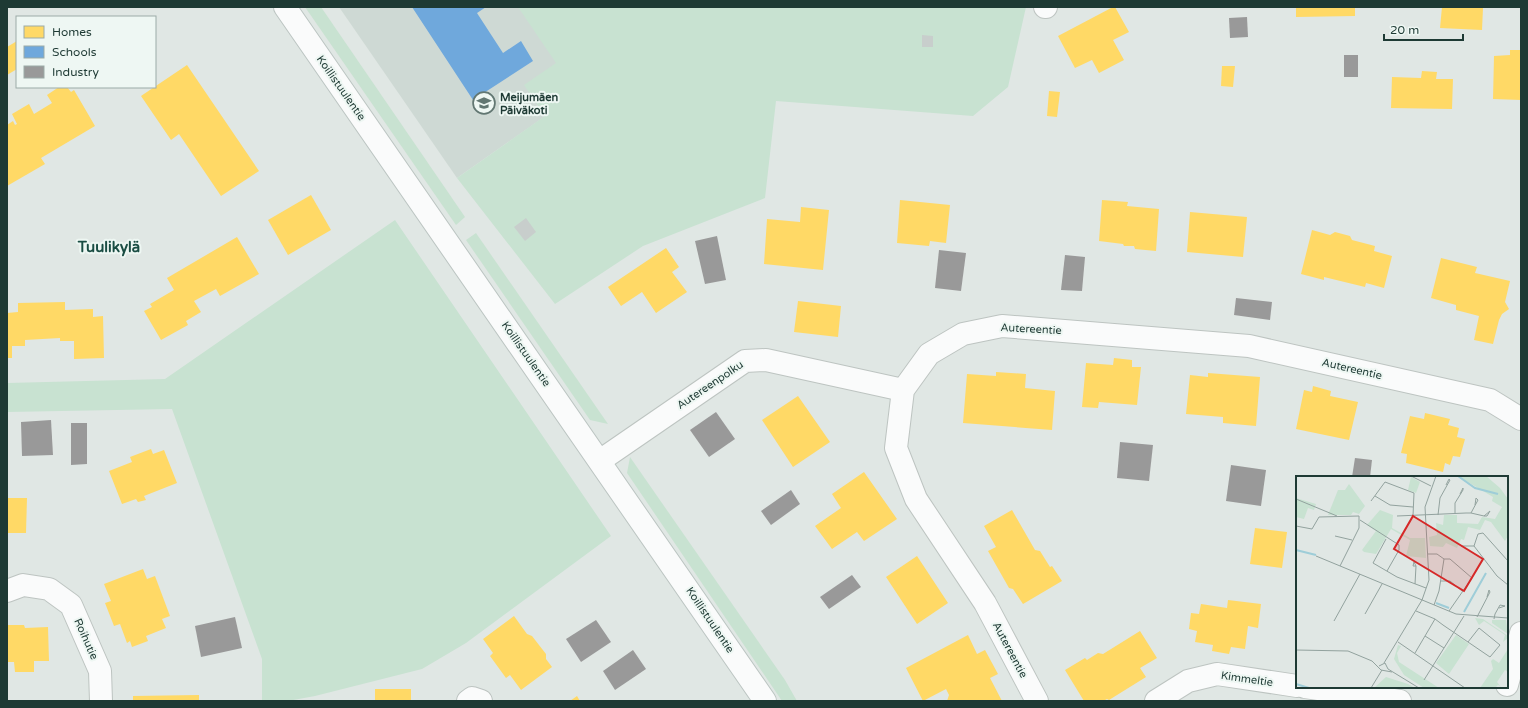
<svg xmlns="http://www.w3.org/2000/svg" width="1528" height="708" font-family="'Varela Round',sans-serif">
  <rect width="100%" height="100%" fill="#e0e7e4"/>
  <path fill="#ced9d4" d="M 339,7 L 574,7 L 581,91 L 457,178 Z"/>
  <g fill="#c8e2d1">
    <path d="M 305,7 L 321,7 L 465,217 L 456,225 Z"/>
    <path d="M 518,7 L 1026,7 L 1008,87 L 973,116 L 776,101 L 765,198 L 643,246 L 555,304 L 457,178 L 545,116 L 524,85 L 556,63 Z"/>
    <path d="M 395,220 L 611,536 L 466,643 L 422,669 L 315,696 L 288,701 L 262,701 L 262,659 L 172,409 L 7,412 L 7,383 L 165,379 Z"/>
    <path d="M 476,233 L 608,424 L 590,420 L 466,240 Z"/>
    <path d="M 630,457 L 785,680 L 797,701 L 782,701 L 627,473 Z"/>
  </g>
  <g fill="#ffd966">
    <path d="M 1113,7 L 1115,7 L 1129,32 L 1113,40 L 1124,60 L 1099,73 L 1092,60 L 1075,68 L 1058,36 Z"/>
    <path d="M 1296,7 L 1355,7 L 1355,16 L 1296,17 Z"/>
    <path d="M 1442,7 L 1483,8 L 1482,30 L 1440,28 Z"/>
    <path d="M 17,41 L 17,69 L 7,75 L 7,47 Z"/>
    <path d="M 1510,50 L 1521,50 L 1521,100 L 1493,99 L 1494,56 L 1510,55 Z"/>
    <path d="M 187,65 L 259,171 L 221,196 L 179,134 L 171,140 L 141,96 Z"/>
    <path d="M 1222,66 L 1235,66 L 1233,87 L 1221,86 Z"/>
    <path d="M 1422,71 L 1437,72 L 1436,79 L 1453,79 L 1452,109 L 1391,108 L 1392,77 L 1421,78 Z"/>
    <path d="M 59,87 L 67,87 L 71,92 L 74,90 L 95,126 L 41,158 L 45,164 L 7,186 L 7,125 L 13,121 L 15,125 L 17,124 L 12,114 L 29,104 L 34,114 L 52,103 L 47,95 Z"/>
    <path d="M 1049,91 L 1060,92 L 1057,117 L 1047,116 Z"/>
    <path d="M 311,195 L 331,230 L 288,255 L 268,220 Z"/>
    <path d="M 900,200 L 950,205 L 946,243 L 930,241 L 929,246 L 897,243 Z"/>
    <path d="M 1102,200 L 1128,202 L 1127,206 L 1159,209 L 1156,251 L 1135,249 L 1134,246 L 1124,246 L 1123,244 L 1099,241 Z"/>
    <path d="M 801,207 L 829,210 L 823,270 L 764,264 L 767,219 L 800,222 Z"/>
    <path d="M 1190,212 L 1247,217 L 1243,257 L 1187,252 Z"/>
    <path d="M 1312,230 L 1330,235 L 1335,232 L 1350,236 L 1352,240 L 1375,246 L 1374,251 L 1392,256 L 1384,288 L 1366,283 L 1365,287 L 1324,277 L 1324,280 L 1301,274 Z"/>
    <path d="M 237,237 L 259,274 L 220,296 L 216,289 L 194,301 L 201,312 L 186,321 L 188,325 L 161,340 L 144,311 L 152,307 L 150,304 L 174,290 L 167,278 Z"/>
    <path d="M 666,248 L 679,267 L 672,272 L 687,292 L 656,313 L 642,292 L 621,306 L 608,287 Z"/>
    <path d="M 1441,258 L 1477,267 L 1475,273 L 1510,281 L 1505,302 L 1509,309 L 1502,314 L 1499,320 L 1493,344 L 1474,340 L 1479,316 L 1456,310 L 1456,305 L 1431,298 Z"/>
    <path d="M 798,301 L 841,306 L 838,337 L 794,332 Z"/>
    <path d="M 65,302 L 65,310 L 93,309 L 93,317 L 103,316 L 104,358 L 74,359 L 74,341 L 60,341 L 60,338 L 25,340 L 25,346 L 12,346 L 12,358 L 7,358 L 7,313 L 18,312 L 18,303 Z"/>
    <path d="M 1114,358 L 1132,360 L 1132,367 L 1141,367 L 1137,405 L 1099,402 L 1098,408 L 1082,407 L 1086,363 L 1113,365 Z"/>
    <path d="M 996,372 L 1026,374 L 1025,388 L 1055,391 L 1052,430 L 963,423 L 967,374 L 996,376 Z"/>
    <path d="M 1208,373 L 1260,377 L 1256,426 L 1223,423 L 1223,417 L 1186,414 L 1190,375 L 1208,377 Z"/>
    <path d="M 1313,386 L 1331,391 L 1330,396 L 1358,402 L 1349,440 L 1296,429 L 1304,390 L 1312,392 Z"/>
    <path d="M 798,396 L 830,442 L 793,467 L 762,420 Z"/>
    <path d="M 1425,413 L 1450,419 L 1448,425 L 1459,428 L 1457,437 L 1465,439 L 1460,457 L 1453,456 L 1450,465 L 1445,463 L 1443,472 L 1406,463 L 1407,454 L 1401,453 L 1410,416 L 1424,419 Z"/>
    <path d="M 151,449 L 153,454 L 164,450 L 177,483 L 144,496 L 146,500 L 138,502 L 136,499 L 122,504 L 109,471 L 132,462 L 130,457 Z"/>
    <path d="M 864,472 L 897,519 L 864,541 L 857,532 L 832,549 L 815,526 L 841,508 L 832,494 Z"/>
    <path d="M 7,498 L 27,498 L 26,533 L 7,533 Z"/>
    <path d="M 1012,510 L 1035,550 L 1040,551 L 1050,567 L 1052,566 L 1062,581 L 1023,604 L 1013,589 L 1009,588 L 988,551 L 996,547 L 984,526 Z"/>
    <path d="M 1255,528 L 1287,532 L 1282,568 L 1250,564 Z"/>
    <path d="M 917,556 L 948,603 L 917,624 L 886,577 Z"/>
    <path d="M 143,569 L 147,579 L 155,576 L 170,616 L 162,619 L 166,628 L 146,636 L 148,641 L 132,647 L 130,641 L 127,643 L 120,624 L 114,626 L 105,603 L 111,601 L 104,584 Z"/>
    <path d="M 1228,600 L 1261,604 L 1258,628 L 1248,626 L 1245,649 L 1231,647 L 1229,654 L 1212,651 L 1213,645 L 1195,642 L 1197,631 L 1189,629 L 1191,613 L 1199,614 L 1201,604 L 1227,608 Z"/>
    <path d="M 514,616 L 527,634 L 532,636 L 546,654 L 546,659 L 552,667 L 521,690 L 510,675 L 506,678 L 490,656 L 493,653 L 483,639 Z"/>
    <path d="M 7,625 L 24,625 L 25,628 L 48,627 L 49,661 L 34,661 L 34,672 L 15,672 L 14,662 L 7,662 Z"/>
    <path d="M 1140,631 L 1157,658 L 1140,668 L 1146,677 L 1109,700 L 1107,699 L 1103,701 L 1084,701 L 1065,670 L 1085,658 L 1087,660 L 1098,653 L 1103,654 Z"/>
    <path d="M 968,635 L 977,654 L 985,650 L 998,674 L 990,678 L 1002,701 L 947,701 L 949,695 L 946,689 L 923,701 L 906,668 Z"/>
    <rect x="375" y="689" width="36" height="12"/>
    <path d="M 199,695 L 199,701 L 133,701 L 133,696 Z"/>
    <path d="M 577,696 L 580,701 L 570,701 Z"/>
  </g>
  <path fill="#6fa8dc" d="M 412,7 L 486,7 L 477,13 L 503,53 L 521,41 L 533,61 L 473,100 Z"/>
  <g fill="#999">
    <path d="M 1247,17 L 1248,37 L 1230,38 L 1229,18 Z"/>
    <rect x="1344" y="55" width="14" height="22"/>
    <path d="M 717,236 L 726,280 L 705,284 L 695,241 Z"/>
    <path d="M 939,250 L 966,253 L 961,291 L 935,288 Z"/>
    <path d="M 1065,255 L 1085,257 L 1082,291 L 1061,290 Z"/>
    <path d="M 1236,298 L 1272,302 L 1270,320 L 1234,315 Z"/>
    <path d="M 716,412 L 735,439 L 709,457 L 690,430 Z"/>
    <path d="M 51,420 L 53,455 L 22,456 L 21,422 Z"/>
    <path d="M 71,423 L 87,423 L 87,464 L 71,465 Z"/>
    <path d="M 1120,442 L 1153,445 L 1149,481 L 1117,478 Z"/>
    <path d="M 1355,458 L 1372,460 L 1370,477 L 1352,477 Z"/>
    <path d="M 1231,465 L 1266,470 L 1261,506 L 1226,501 Z"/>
    <path d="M 791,490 L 800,504 L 771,525 L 761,511 Z"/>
    <path d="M 852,575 L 861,587 L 829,609 L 820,597 Z"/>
    <path d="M 235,617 L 242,648 L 201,657 L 195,626 Z"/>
    <path d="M 596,620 L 611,642 L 581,662 L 566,639 Z"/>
    <path d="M 633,650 L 646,669 L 615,690 L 603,671 Z"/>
  </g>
  <g fill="#c8cecc">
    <path d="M 922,35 L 933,36 L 933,47 L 922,47 Z"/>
    <path d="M 526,218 L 536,232 L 525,241 L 514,227 Z"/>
  </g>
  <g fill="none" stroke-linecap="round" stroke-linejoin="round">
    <g stroke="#bdc4c1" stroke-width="24">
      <g id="street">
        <path d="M 1045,7 L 1046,7"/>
        <path d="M 601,460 L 745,361 L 766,360 L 903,390"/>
        <path d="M 7,591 L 23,585 L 49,589 L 71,605 L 100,671 L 101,701"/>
        <path d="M 1507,685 L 1521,633"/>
        <path d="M 1305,687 L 1400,701"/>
        <path d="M 468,701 L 472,698 L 481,701"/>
        <path d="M 1037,701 L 985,603 L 916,499 L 896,448 L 903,390 L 929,354 L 963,334 L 1002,326 L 1249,346 L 1490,400 L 1521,419"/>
        <path d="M 1156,701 L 1188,681 L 1217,674 L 1297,686"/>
      </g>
    </g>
    <g stroke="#bcc5c2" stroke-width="24">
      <path id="secondary" d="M 285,7 C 445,239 607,469 765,701"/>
    </g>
    <use href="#street" stroke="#fafbfb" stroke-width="22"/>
    <use href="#secondary" stroke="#fafbfb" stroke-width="22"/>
  </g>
  <defs>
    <g id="school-ring" transform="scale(1.15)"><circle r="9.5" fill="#eef7f3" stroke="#627772" stroke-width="1.5"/><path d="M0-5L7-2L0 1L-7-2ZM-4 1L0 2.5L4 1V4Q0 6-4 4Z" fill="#627772"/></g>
  </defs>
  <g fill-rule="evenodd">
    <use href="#school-ring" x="484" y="103"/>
  </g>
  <g text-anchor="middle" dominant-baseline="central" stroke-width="4" stroke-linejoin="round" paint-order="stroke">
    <g font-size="11" fill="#1e3a34" stroke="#eef7f3">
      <text transform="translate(341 88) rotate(55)">Koillistuulentie</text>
      <text transform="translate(1031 329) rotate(3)">Autereentie</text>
      <text transform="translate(526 354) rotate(55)">Koillistuulentie</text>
      <text transform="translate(1352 369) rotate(13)">Autereentie</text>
      <text transform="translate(710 385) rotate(-34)">Autereenpolku</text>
      <text transform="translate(710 620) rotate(56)">Koillistuulentie</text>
      <text transform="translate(86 639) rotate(66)">Roihutie</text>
      <text transform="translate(1010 650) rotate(62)">Autereentie</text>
      <text transform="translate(1247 679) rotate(8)">Kimmeltie</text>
    </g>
    <g font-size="11" font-weight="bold" fill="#1e3a34" stroke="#eef7f3" text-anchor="start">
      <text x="500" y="97">Meijumäen<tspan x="500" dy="13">Päiväkoti</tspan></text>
    </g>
    <g font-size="15" font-weight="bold" fill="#1a4d43" stroke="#eef7f3">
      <text x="109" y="247">Tuulikylä</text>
    </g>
  </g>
  <g transform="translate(1296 476)">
    <rect width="212" height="212" fill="#e0e7e4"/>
    <path d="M 162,0 L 190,0 L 204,12 L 212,23 L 212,60 L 209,65 L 195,46 L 189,44 L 184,54 L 172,51 L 168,64 L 165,63 L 161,72 L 150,67 L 147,71 L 134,70 L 133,61 L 141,59 L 140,47 L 147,49 L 148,39 L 161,39 L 161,47 L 182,48 L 186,41 L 199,43 L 206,31 L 196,25 L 197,21 ZM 115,1 L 124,6 L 120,17 L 112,14 ZM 53,8 L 69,30 L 63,38 L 57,36 L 55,39 L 32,39 L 42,14 L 49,14 ZM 0,22 L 20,28 L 18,34 L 12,32 L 8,43 L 0,41 ZM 84,34 L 97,39 L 96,52 L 114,62 L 129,62 L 130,82 L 110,80 L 114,64 L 95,53 L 80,78 L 68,76 L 66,74 L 80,55 L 71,49 ZM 179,142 L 187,143 L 212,160 L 212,162 L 207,166 L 209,159 L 188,145 L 183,149 ZM 210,144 L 212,158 L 196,147 L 196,144 ZM 160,159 L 173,168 L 153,198 L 140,187 ZM 102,169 L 105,170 L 101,177 L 103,186 L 143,212 L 128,212 L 108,199 L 98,183 ZM 212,173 L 212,196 L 209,194 L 201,206 L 205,211 L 202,209 L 199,212 L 172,212 L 184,212 L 197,193 L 195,185 L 197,183 L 203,187 ZM 90,201 L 112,208 L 119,212 L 78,212 Z" fill="#c8e2d1"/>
    <path fill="none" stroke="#9ecdd8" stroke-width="2" d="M 162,0 L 179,12 L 202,18M 0,74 L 20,79M 140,127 L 153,132M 168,136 L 190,97M 0,208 L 13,212"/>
    <path fill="none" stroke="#92a29e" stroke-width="1" d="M 115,0 L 135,10M 79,20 L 94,29 L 117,31M 0,23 L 41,40M 75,25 L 89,6 L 118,17 L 117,40M 175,37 L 182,24 L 180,22 L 179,29M 159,38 L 159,27 L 167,14 L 167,12 L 164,18M 142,39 L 144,22 L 154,4 L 153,3 L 150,9M 101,40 L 170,37 L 175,37 L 188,40 L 191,40 L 194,35 L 188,40M 64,44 L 103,69 L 103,74 L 91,95M 0,50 L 16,53 L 23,41 L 63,40 L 63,52 L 44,90M 39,60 L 56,64M 90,63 L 77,87 L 101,101 L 130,112M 165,70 L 178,70M 178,70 L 182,58 L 187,57 L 212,85M 178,70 L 201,100 L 212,109M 132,78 L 141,78 L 148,83M 20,80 L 160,138 L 212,142M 148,83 L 154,83 L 176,102 L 153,135M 145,105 L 154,105 L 166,115M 119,108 L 120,90 L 118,86 L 117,90 L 120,90M 138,129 L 143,115 L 148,83M 120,135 L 139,143 L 147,149 L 194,181 L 204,169 L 183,152 L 172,166M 69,138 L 86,108M 181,141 L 194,116 L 193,114 L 191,121M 198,143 L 199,138 L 204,129 L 209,130 L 203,132M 38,145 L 64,98M 129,160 L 148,172M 102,166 L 169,212M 0,174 L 52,175 L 76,185 L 85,194 L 96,196M 119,177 L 139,143M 88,187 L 126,124 L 133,104 L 129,31 L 140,0M 83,190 L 89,187 L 92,193 L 123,212M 128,204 L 168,140M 75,212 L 86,194"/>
    <path fill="#d62828" fill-opacity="0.15" stroke="#d62828" stroke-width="2" d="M 117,40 L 187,83 L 168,115 L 98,73 Z"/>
    <rect width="212" height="212" fill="none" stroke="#1e3a34" stroke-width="2"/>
  </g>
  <rect width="1528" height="708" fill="none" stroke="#1e3a34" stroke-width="16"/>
  <rect x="16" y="16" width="140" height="72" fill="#eef7f3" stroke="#9baba7"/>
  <rect x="24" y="26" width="20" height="12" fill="#ffd966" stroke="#9baba7"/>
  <text x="52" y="36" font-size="12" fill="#1e3a34">Homes</text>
  <rect x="24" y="46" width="20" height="12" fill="#6fa8dc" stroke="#9baba7"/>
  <text x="52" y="56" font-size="12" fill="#1e3a34">Schools</text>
  <rect x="24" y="66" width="20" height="12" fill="#999999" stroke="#9baba7"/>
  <text x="52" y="76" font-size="12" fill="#1e3a34">Industry</text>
  <path d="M1384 34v6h79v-6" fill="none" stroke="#1e3a34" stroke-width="2"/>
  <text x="1390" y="34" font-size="12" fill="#1e3a34" stroke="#eef7f3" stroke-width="3" paint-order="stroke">20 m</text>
</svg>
